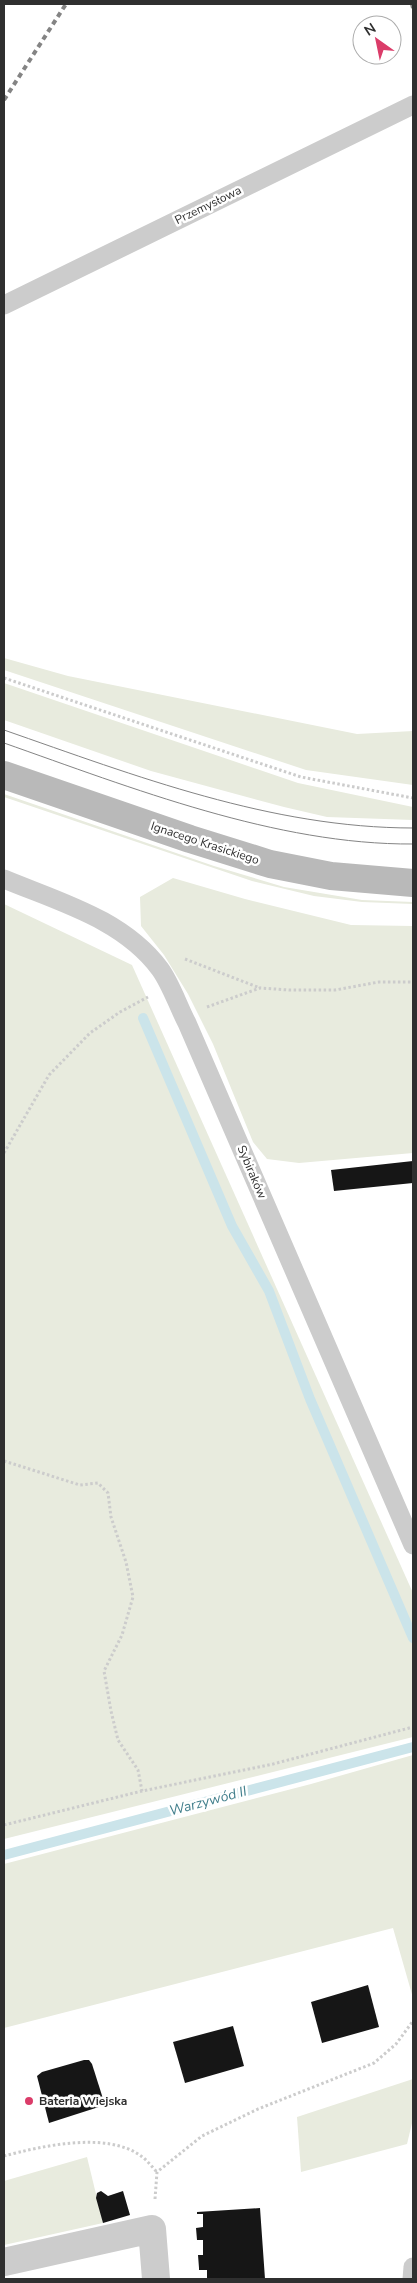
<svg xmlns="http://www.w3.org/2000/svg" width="417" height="2283" font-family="'Nunito Sans',sans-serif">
  <rect width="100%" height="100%" fill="#fff"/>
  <g fill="#e8ebde">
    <path d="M 4,658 L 68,676 L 357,734 L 413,731 L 413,785 L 306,770 L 4,670 Z"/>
    <path d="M 4,683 L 298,783 L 413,807 L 413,820 L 327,817 L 284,807 L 151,771 L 4,720 Z"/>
    <path d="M 4,794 L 214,866 L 284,887 L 362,900 L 413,902 L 413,904 L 362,902 L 314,896 L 252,881 L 4,797 Z"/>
    <path d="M 173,878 L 245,899 L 351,925 L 413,926 L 413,1153 L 299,1163 L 267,1159 L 253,1142 L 213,1044 L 188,994 L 164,955 L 141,926 L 140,897 Z"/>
    <path d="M 4,904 L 132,965 L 413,1593 L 413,1737 L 4,1839 Z"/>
    <path d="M 413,1755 L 413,1998 L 393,1928 L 4,2028 L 4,1864 L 311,1784 Z"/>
    <path d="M 413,2079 L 413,2119 L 407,2144 L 301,2172 L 297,2117 Z"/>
    <path d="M 87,2157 L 103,2223 L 4,2245 L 4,2181 Z"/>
  </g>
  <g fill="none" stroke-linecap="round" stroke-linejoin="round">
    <g stroke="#cbe4ea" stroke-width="10">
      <path d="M 143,1018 L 232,1226 L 269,1291 L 310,1399 L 413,1638"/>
      <path d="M 4,1855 L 413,1747"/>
    </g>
  </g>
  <g fill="#161616">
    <path d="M 413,1161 L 413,1183 L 334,1191 L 331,1170 Z"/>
    <path d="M 368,1985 L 379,2027 L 322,2043 L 311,2002 Z"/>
    <path d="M 233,2026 L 244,2066 L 185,2083 L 173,2042 Z"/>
    <path d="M 84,2060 L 89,2060 L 92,2064 L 105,2105 L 49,2123 L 37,2076 L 42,2072 Z"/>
    <path d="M 101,2191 L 108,2196 L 123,2191 L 130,2215 L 103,2223 L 96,2198 L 97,2193 Z"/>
    <path d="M 260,2208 L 265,2279 L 207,2279 L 207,2270 L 199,2270 L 199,2268 L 198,2255 L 203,2255 L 203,2240 L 197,2240 L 196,2228 L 203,2227 L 203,2214 L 197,2214 L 197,2212 Z"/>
  </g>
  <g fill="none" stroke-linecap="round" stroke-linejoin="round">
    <g stroke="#ccc" stroke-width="3" stroke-dasharray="2.5 2.5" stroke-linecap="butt">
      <path d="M 4,678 L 301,777 L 413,798"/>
      <path d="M 185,959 L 260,988"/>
      <path d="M 207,1007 L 260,988 L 289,990 L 335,990 L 379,982 L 413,982"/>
      <path d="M 4,1153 L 49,1075 L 90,1033 L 120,1012 L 148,997"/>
      <path d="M 4,1461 L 80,1485 L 98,1483 L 108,1493 L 111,1517 L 126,1562 L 133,1597 L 122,1635 L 104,1671 L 111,1711 L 118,1740 L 138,1770 L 142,1791"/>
      <path d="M 4,1825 L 142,1791 L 273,1764 L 413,1727"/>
      <path d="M 4,2156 C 42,2146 107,2131 141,2156 C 147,2160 152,2167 157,2172"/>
      <path d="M 155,2199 L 157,2172 L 202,2136 L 258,2109 L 374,2063 L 396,2044 L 413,2021"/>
    </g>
    <g stroke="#ccc" stroke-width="19">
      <path d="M 4,305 L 413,105"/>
      <path d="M 4,879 C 59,902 123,919 160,969 C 171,984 178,1006 187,1023 L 413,1545"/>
      <path d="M 412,2279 L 413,2267"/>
    </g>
    <path stroke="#ccc" stroke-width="28" d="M 4,2262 L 152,2229 L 156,2279"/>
    <path stroke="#b9b9b9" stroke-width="28" d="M 4,775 L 190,839 L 270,864 L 331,876 L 413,883"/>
    <g stroke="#848484" stroke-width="1">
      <path d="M 4,730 C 136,776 271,828 413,828"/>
      <path d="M 4,743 C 132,788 276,845 413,844"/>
    </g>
    <g stroke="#848484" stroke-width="4" stroke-dasharray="5 4" stroke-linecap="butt">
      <path d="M 412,4 L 413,8"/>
      <path d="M 4,100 L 66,4"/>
    </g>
  </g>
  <circle fill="#db3c69" stroke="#fff" stroke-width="2" cx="29" cy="2101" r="5"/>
  <g text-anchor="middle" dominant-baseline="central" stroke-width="5" stroke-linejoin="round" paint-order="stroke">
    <g font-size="12" fill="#2f2f2f" stroke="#fff">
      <text transform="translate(208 205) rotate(-26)">Przemysłowa</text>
      <text transform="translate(205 843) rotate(18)">Ignacego Krasickiego</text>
      <text transform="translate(252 1172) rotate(67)">Sybiraków</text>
    </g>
    <g font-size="12" font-weight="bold" fill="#2f2f2f" stroke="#fff" text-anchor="start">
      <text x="39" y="2101">Bateria Wiejska</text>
    </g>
    <g font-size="14" font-style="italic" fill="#427f8c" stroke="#fff">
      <text transform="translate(208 1801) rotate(-15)">Warzywód II</text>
    </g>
  </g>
  <rect width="417" height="2283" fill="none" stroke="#2f2f2f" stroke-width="10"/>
  <g transform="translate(377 40) rotate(327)"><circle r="24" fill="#ffffff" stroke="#acacac"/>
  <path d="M0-4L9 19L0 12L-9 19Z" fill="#db3c69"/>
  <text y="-8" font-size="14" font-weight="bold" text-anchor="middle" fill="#2f2f2f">N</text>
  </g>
</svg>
